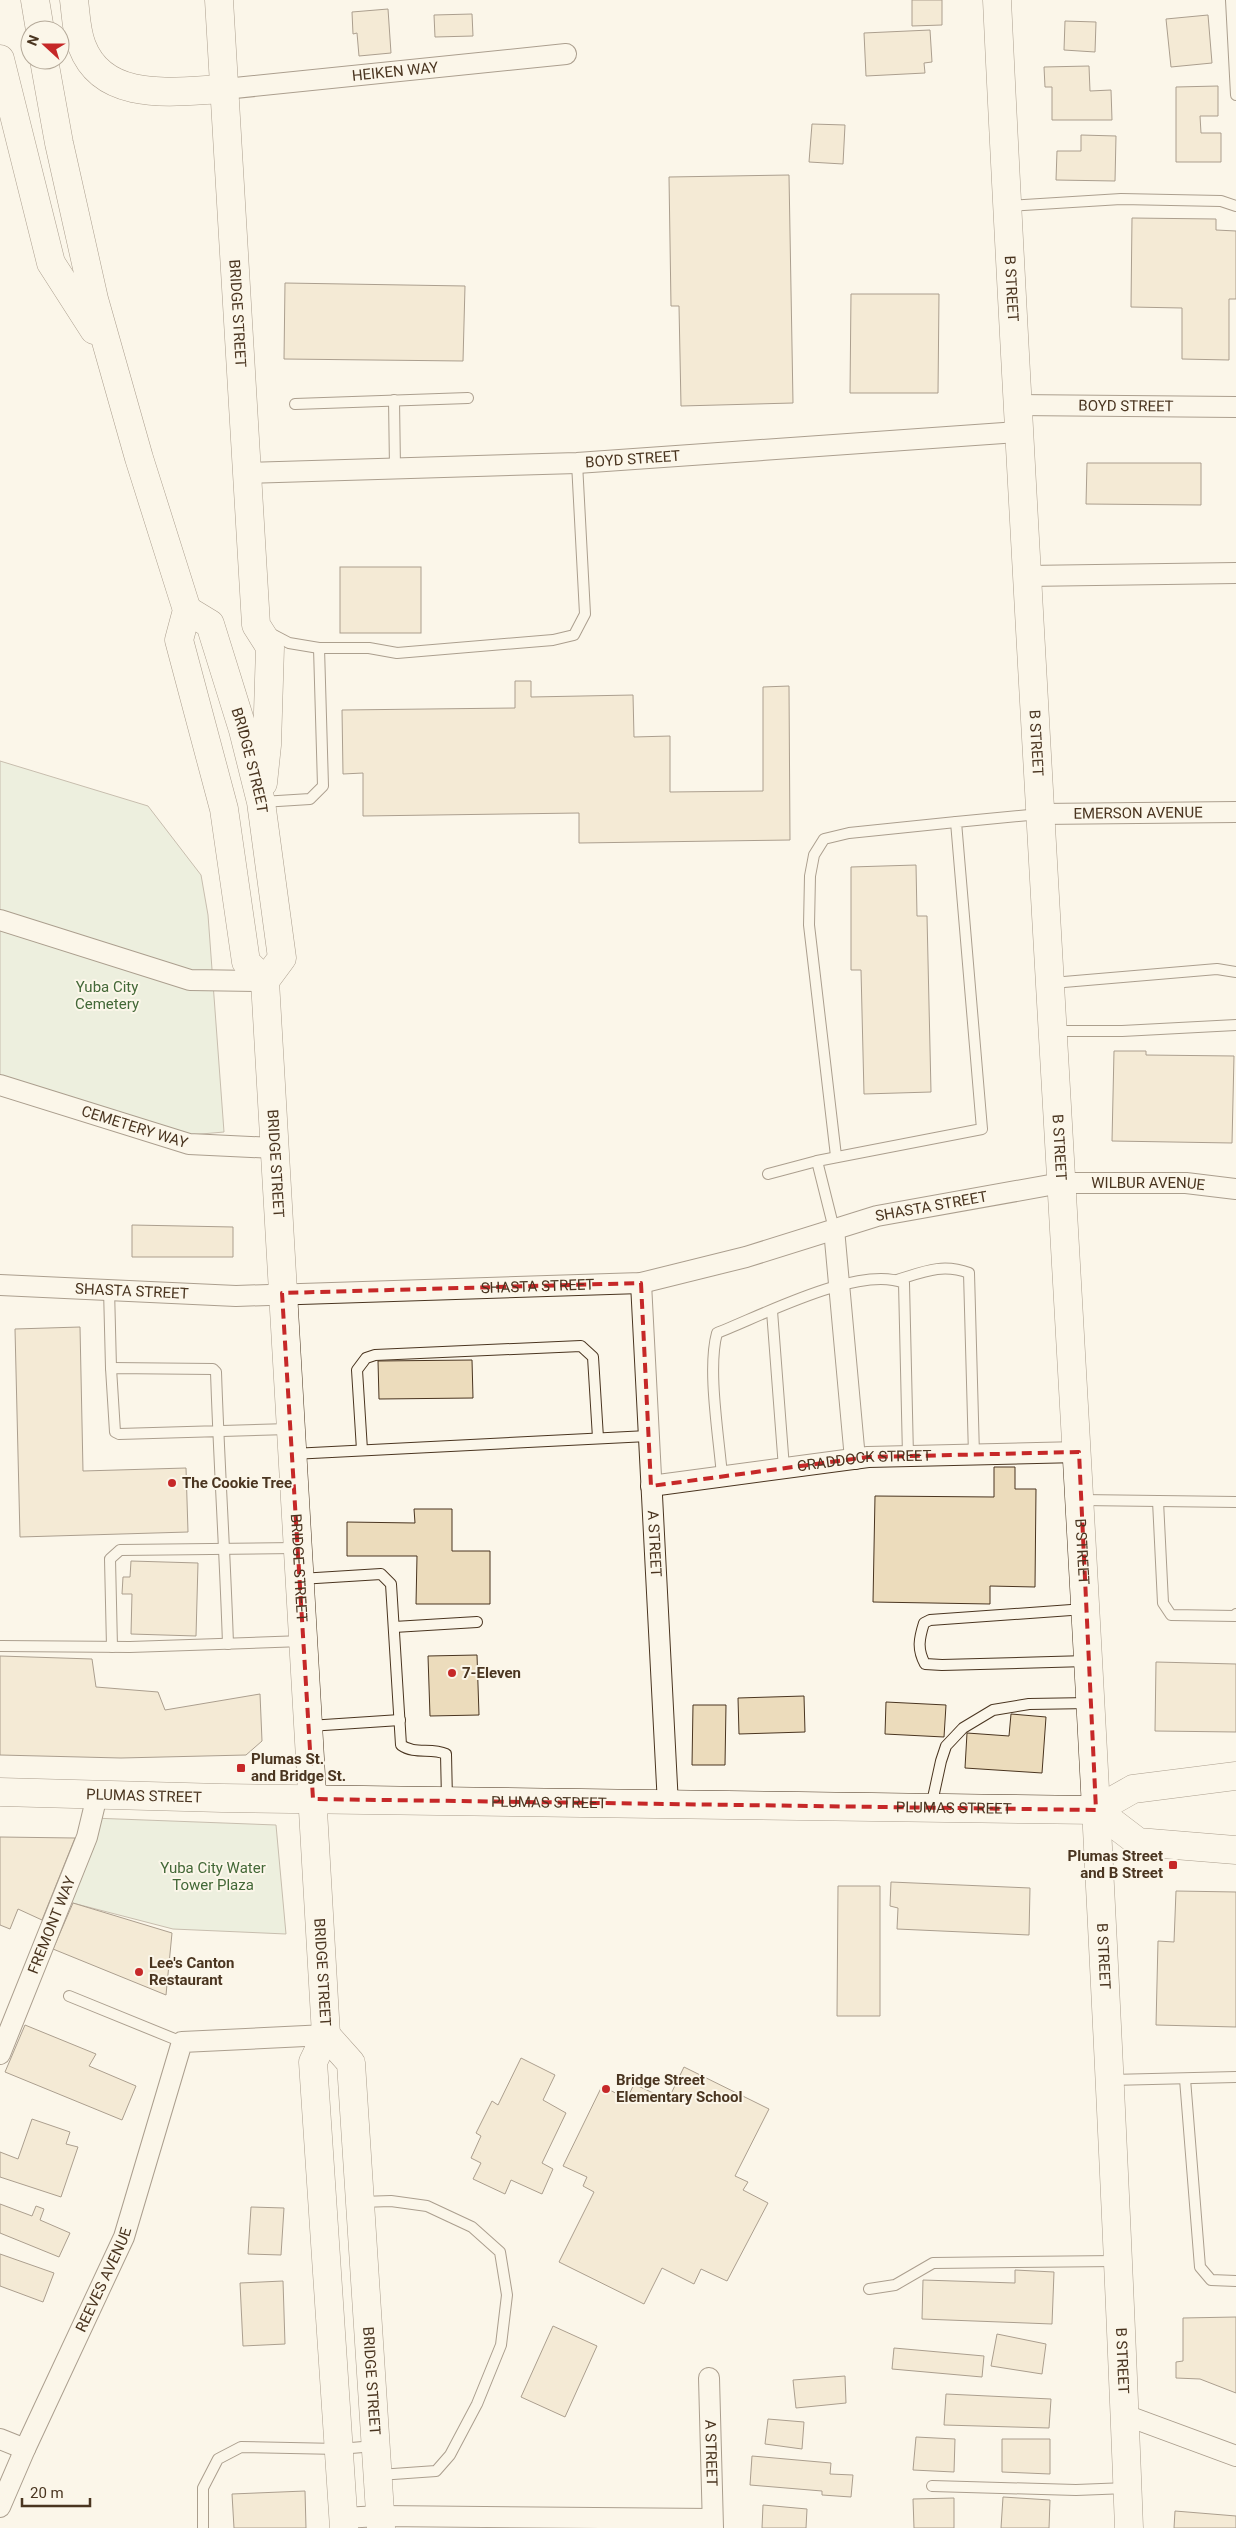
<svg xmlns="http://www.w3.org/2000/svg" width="1236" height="2528" font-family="Roboto,sans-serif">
  <rect width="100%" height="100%" fill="#fbf6e9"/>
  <g fill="#dce7d0" stroke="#887966">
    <path d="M 0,761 L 148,806 L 201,875 L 208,915 L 224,1132 L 190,1135 L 0,1076 Z"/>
    <path d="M 92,1818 L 276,1825 L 286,1934 L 173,1929 L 61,1900 Z"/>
  </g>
  <g fill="#ecdcbc" stroke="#4a3520">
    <path d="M 912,0 L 942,0 L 942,25 L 912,26 Z"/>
    <path d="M 388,9 L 391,53 L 359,56 L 357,33 L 353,34 L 352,12 Z"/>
    <path d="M 472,14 L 473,36 L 435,37 L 434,15 Z"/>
    <path d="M 1208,15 L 1212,63 L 1171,67 L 1166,19 Z"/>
    <path d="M 1065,21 L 1096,22 L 1095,52 L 1064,50 Z"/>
    <path d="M 930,30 L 932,62 L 924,63 L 925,73 L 866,76 L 864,33 Z"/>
    <path d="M 1089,66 L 1090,91 L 1111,90 L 1112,120 L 1052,120 L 1052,87 L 1045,87 L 1044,67 Z"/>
    <path d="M 1218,86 L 1218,116 L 1200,116 L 1201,133 L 1221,133 L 1221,162 L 1176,162 L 1176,87 Z"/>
    <path d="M 812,124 L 845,125 L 843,164 L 809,162 Z"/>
    <path d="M 1081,135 L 1116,136 L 1115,181 L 1056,180 L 1057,151 L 1081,151 Z"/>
    <path d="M 789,175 L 793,403 L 681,406 L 679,306 L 671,306 L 669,177 Z"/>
    <path d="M 1132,218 L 1216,219 L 1216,230 L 1236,231 L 1236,299 L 1229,299 L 1229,360 L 1182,359 L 1182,308 L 1131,307 Z"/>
    <path d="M 285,283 L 465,286 L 463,361 L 284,359 Z"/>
    <path d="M 851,294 L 939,294 L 938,393 L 850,393 Z"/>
    <path d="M 1087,463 L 1201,463 L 1201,505 L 1086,504 Z"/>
    <rect x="340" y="567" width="81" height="66"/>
    <path d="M 515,681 L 531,681 L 531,697 L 633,695 L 634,737 L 670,736 L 670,792 L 763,791 L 763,687 L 789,686 L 790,840 L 579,843 L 579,813 L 363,816 L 363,773 L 343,774 L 342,710 L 515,708 Z"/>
    <path d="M 916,865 L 917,916 L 927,916 L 931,1092 L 864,1094 L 861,970 L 851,970 L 851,867 Z"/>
    <path d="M 1114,1051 L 1146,1051 L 1146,1055 L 1234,1056 L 1232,1143 L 1112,1141 Z"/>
    <path d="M 132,1225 L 233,1227 L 233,1257 L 132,1257 Z"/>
    <path d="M 80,1327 L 83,1471 L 186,1468 L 188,1532 L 20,1537 L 15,1329 Z"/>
    <path d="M 472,1360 L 473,1398 L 379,1399 L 378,1361 Z"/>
    <path d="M 994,1467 L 1015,1467 L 1015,1489 L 1036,1489 L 1035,1587 L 990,1586 L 990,1604 L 873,1602 L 875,1496 L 994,1497 Z"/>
    <path d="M 414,1509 L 452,1509 L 452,1551 L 490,1551 L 490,1604 L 416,1604 L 417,1556 L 347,1556 L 347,1522 L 415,1523 Z"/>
    <path d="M 131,1561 L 198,1563 L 196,1636 L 131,1634 L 132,1594 L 122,1594 L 123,1577 L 130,1577 Z"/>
    <path d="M 477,1655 L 479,1715 L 430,1716 L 428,1656 Z"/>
    <path d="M 0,1656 L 92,1659 L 96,1687 L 158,1692 L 165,1710 L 260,1694 L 262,1741 L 246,1755 L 121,1758 L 0,1755 Z"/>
    <path d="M 1156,1662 L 1236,1664 L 1236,1732 L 1155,1731 Z"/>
    <path d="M 804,1696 L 805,1732 L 739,1734 L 738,1698 Z"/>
    <path d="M 886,1702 L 946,1705 L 944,1737 L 885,1734 Z"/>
    <path d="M 693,1705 L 726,1705 L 725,1765 L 692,1765 Z"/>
    <path d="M 1011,1714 L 1046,1717 L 1042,1773 L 965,1768 L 967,1733 L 1009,1736 Z"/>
    <path d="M 0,1837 L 75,1838 L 42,1920 L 18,1909 L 10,1929 L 0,1925 Z"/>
    <path d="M 891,1882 L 1030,1888 L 1029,1935 L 897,1929 L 898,1908 L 890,1906 Z"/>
    <path d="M 838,1886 L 880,1886 L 880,2016 L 837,2016 Z"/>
    <path d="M 1176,1891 L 1236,1892 L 1236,2027 L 1156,2025 L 1158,1941 L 1174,1942 Z"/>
    <path d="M 73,1903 L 172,1933 L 166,1995 L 53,1949 Z"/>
    <path d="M 25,2025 L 96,2054 L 89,2066 L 136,2086 L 122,2120 L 5,2072 Z"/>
    <path d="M 521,2058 L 555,2075 L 543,2100 L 566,2113 L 542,2163 L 553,2169 L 542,2194 L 511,2180 L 505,2194 L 473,2179 L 481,2163 L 471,2158 L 481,2136 L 476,2133 L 492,2101 L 498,2105 Z"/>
    <path d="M 684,2067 L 769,2109 L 735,2176 L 748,2182 L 743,2190 L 768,2203 L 727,2281 L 701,2269 L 694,2284 L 662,2268 L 644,2304 L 559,2262 L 594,2192 L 583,2186 L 587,2177 L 563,2166 L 602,2086 L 627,2099 L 634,2084 L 668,2100 Z"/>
    <path d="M 32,2119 L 70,2132 L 66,2144 L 78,2147 L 61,2197 L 0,2177 L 0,2152 L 18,2159 Z"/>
    <path d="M 0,2204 L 32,2216 L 36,2206 L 44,2209 L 40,2220 L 70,2233 L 59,2257 L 0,2233 Z"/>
    <path d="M 251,2207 L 284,2208 L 281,2255 L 248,2254 Z"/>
    <path d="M 0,2254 L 54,2273 L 43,2302 L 0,2286 Z"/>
    <path d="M 1015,2270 L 1054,2272 L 1052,2324 L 922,2319 L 923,2280 L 1015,2283 Z"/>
    <path d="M 283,2281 L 285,2344 L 243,2346 L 240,2283 Z"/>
    <path d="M 1236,2317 L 1236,2393 L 1200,2379 L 1176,2378 L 1176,2362 L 1183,2361 L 1183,2318 Z"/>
    <path d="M 553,2326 L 597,2346 L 565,2417 L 521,2397 Z"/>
    <path d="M 997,2334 L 1046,2344 L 1042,2374 L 991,2366 Z"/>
    <path d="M 894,2348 L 984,2356 L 982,2377 L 892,2369 Z"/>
    <path d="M 845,2376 L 846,2403 L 796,2408 L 793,2380 Z"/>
    <path d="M 946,2394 L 1051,2399 L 1049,2428 L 944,2425 Z"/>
    <path d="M 768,2419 L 804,2422 L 802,2449 L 765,2444 Z"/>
    <path d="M 916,2437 L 955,2439 L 954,2472 L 913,2470 Z"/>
    <path d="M 1002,2439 L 1050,2439 L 1050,2474 L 1002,2472 Z"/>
    <path d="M 752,2456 L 831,2463 L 830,2474 L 853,2475 L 851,2497 L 822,2495 L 822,2491 L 750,2485 Z"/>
    <path d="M 305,2491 L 306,2528 L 234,2528 L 232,2494 Z"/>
    <path d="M 1003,2497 L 1050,2500 L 1049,2528 L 1001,2528 Z"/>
    <path d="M 954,2498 L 954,2528 L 914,2528 L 913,2499 Z"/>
    <path d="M 763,2505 L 807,2509 L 806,2528 L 762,2528 Z"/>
    <path d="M 1175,2511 L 1236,2516 L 1236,2528 L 1174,2528 Z"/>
  </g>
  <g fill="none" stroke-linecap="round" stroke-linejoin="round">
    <g stroke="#4a3520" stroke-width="12">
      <g id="lane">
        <path d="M 1231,0 L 1236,95"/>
        <path d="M 1008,206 L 1121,199 L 1221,201 L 1236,206"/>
        <path d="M 394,400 L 395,468"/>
        <path d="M 295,404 L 468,398"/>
        <path d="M 270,633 L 289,643 L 319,648 L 369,648 L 397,653 L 553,640 L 574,635 L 585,614 L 577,463"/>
        <path d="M 262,802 L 310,799 L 323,786 L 319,648"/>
        <path d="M 1052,983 L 1217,969 L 1236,972"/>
        <path d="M 1053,1031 L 1122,1031 L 1236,1025"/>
        <path d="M 836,1156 L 809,925 L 810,876 L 814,855 L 824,839 L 849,833 L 956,822"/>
        <path d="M 768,1174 L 817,1161"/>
        <path d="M 834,1229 L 817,1161 L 982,1129 L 956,822 L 1040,814"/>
        <path d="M 897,1280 C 923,1272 942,1263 969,1273 L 974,1455"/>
        <path d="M 109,1289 L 111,1368"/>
        <path d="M 772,1311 L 784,1468"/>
        <path d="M 362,1450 L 357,1370 L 366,1358 L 375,1355 L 581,1346 L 593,1357 L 598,1438"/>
        <path d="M 292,1454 L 648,1436"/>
        <path d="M 722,1476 C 719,1437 707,1369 717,1333 C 761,1316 860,1264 904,1283 L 908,1456"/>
        <path d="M 1081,1500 L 1236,1502"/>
        <path d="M 1158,1501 L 1163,1603 L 1171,1615 L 1235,1616 L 1236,1614"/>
        <path d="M 300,1579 L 381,1574 L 391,1584 L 401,1745 C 415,1755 431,1747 446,1754 L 447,1800"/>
        <path d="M 1085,1609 L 930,1620 L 924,1623 C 919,1639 917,1649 925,1664 L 942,1665 L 1087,1661"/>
        <path d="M 394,1627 L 477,1622"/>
        <path d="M 228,1644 C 225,1553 219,1463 216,1372 L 213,1369 L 111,1368 L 115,1432 L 119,1434 L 289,1429"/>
        <path d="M 0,1646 L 130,1647 L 303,1641"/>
        <path d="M 112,1647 L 110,1559 L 120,1550 L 296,1548"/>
        <path d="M 309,1726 L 400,1720"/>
        <path d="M 931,1807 L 941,1761 L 946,1746 L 963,1728 L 993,1710 L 1029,1704 L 1090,1703"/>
        <path d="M 69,1996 L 182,2042"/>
        <path d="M 1185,2079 L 1200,2267 L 1211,2280 L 1236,2281"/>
        <path d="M 1110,2080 L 1236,2077"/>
        <path d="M 361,2202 L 391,2201 L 427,2206 L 472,2227 L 500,2252 L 507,2295 L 501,2345 L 477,2404 L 450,2455 L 436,2471 L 379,2475"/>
        <path d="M 869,2289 L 895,2285 L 933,2263 L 1117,2261"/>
        <path d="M 932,2486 L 1076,2490 L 1127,2488"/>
        <path d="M 203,2528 L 203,2488 L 218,2459 L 241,2447 L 339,2449 L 375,2446"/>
      </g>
    </g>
    <g stroke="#4a3520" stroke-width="22">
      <g id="street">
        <path id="s1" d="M 225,89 L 566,54"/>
        <path id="s2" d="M 1016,405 L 1236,407"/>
        <path id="s3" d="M 248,473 L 577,463 L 1018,432"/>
        <path d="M 1026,576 L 1236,573"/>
        <path id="s4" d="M 1040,814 L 1236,812"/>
        <path d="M 0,920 L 190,980 L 265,981"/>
        <path id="s5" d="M 0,1085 L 189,1144 L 274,1148"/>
        <path d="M 834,1229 L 855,1459"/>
        <path id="s6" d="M 641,1283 L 668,1805"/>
        <path id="s7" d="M 0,1285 L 236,1296 L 641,1283 L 746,1257 L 877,1216 L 1061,1183 L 1186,1183 L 1236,1189"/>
        <path id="s8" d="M 651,1486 L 868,1457 L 1079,1452"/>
        <path id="s9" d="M 0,2054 L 87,1837 L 94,1808 L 95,1793"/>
        <path id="s10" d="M 709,2378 L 713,2528"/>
        <path d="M 1125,2415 L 1236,2456"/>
        <path d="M 0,2439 L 25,2449"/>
        <path id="s11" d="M 0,2507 L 25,2449 L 124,2237 L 182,2042 L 326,2035"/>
        <path d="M 343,2518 L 380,2516 L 712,2519"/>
      </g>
    </g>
    <g stroke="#4a3520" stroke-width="29">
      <g id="secondary">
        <path d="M 35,0 L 40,30"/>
        <path d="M 74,0 C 76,15 76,31 82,46 C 104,104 176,91 225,89"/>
        <path id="s12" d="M 219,0 L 256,625 L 270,647 L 267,745 L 263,783"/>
        <path id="s13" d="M 997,0 C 1037,843 1097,1685 1129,2528"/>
        <path d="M 0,59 L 51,263 L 94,330"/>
        <path d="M 44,60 L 59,143 L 94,299 L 139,458 L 187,610 L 179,640 L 224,809 L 246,962 L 265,981"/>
        <path id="s14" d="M 187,610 L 210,624 L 243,730 L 261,802 L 282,958 L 265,981 L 326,2035 L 313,2062 L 344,2528"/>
        <path id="s15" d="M 0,1792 L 222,1798 L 1096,1810"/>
        <path d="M 1096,1810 L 1138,1842 L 1236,1850"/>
        <path d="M 1096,1810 L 1133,1789 L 1236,1776"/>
        <path id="s16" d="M 326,2035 L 351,2063 L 381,2528"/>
      </g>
    </g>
    <use href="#lane" stroke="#fbf6e9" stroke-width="10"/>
    <use href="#street" stroke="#fbf6e9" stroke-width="20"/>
    <use href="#secondary" stroke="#fbf6e9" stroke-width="28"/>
  </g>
  <path d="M0 0H1236V2528H0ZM 641,1283 L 651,1486 L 868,1457 L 1079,1452 L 1096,1810 L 313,1799 L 282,1293 Z" fill="#fbf6e9" fill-opacity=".55" fill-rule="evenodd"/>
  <path fill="none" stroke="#c62828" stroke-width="4" stroke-dasharray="10 6" stroke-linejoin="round" d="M 641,1283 L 651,1486 L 868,1457 L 1079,1452 L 1096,1810 L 313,1799 L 282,1293 Z"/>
  <g fill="#c62828" stroke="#fbf6e9" stroke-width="2">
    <circle cx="172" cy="1483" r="5"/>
    <circle cx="452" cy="1673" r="5"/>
    <rect x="236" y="1763" width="10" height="10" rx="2.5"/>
    <rect x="1168" y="1860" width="10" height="10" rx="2.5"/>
    <circle cx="139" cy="1972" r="5"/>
    <circle cx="606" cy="2089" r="5"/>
  </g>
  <g text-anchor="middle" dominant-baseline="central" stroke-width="4" stroke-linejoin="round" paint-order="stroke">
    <g font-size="15" fill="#4a3520" stroke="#fbf6e9">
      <text stroke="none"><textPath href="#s1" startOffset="171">HEIKEN WAY</textPath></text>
      <text stroke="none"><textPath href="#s13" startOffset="289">B STREET</textPath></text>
      <text stroke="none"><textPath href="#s12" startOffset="314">BRIDGE STREET</textPath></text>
      <text stroke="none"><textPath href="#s2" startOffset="110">BOYD STREET</textPath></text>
      <text stroke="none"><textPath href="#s3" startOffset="385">BOYD STREET</textPath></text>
      <text stroke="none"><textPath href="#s13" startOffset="744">B STREET</textPath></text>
      <text stroke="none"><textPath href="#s14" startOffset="169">BRIDGE STREET</textPath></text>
      <text stroke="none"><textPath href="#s4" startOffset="98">EMERSON AVENUE</textPath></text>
      <text stroke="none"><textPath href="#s5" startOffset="141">CEMETERY WAY</textPath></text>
      <text stroke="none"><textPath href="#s13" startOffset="1149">B STREET</textPath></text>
      <text stroke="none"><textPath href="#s14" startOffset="581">BRIDGE STREET</textPath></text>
      <text stroke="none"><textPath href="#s7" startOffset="1161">WILBUR AVENUE</textPath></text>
      <text stroke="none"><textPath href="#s7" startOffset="942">SHASTA STREET</textPath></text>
      <text stroke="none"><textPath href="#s7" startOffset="538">SHASTA STREET</textPath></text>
      <text stroke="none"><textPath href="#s7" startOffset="132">SHASTA STREET</textPath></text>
      <text stroke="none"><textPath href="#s8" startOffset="215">CRADDOCK STREET</textPath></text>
      <text stroke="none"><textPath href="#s6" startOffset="261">A STREET</textPath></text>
      <text stroke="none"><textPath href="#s13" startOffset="1554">B STREET</textPath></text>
      <text stroke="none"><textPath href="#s14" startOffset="986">BRIDGE STREET</textPath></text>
      <text stroke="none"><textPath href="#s15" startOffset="144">PLUMAS STREET</textPath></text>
      <text stroke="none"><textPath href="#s15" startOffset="549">PLUMAS STREET</textPath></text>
      <text stroke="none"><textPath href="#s15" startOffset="954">PLUMAS STREET</textPath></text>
      <text stroke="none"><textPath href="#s9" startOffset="139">FREMONT WAY</textPath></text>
      <text stroke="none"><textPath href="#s13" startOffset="1959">B STREET</textPath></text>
      <text stroke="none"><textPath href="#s14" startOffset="1391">BRIDGE STREET</textPath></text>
      <text stroke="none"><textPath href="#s11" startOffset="250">REEVES AVENUE</textPath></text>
      <text stroke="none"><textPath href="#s13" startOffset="2364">B STREET</textPath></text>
      <text stroke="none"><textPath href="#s16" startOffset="356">BRIDGE STREET</textPath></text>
      <text stroke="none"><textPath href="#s10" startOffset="75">A STREET</textPath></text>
    </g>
    <g font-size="15" fill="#436837" stroke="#fbf6e9">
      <text x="107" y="987">Yuba City<tspan x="107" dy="17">Cemetery</tspan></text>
      <text x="213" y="1868">Yuba City Water<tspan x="213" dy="17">Tower Plaza</tspan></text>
    </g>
    <g font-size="15" font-weight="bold" fill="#4a3520" stroke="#fbf6e9" text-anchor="start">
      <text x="182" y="1483">The Cookie Tree</text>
      <text x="462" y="1673">7-Eleven</text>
      <text x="251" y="1759">Plumas St.<tspan x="251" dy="17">and Bridge St.</tspan></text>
      <text x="1163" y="1856" text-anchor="end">Plumas Street<tspan x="1163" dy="17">and B Street</tspan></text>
      <text x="149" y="1963">Lee's Canton<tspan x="149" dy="17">Restaurant</tspan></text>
      <text x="616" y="2080">Bridge Street<tspan x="616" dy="17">Elementary School</tspan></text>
    </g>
  </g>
  <g transform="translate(45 45) rotate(291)"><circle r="24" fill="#fbf6e9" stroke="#b4a999"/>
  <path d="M0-4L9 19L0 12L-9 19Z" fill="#c62828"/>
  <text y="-8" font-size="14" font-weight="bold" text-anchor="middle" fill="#4a3520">N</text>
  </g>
  <path d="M22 2498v8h68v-8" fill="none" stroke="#4a3520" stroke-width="2.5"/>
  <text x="30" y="2498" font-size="15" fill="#4a3520" stroke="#fbf6e9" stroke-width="4" paint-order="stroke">20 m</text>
</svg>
